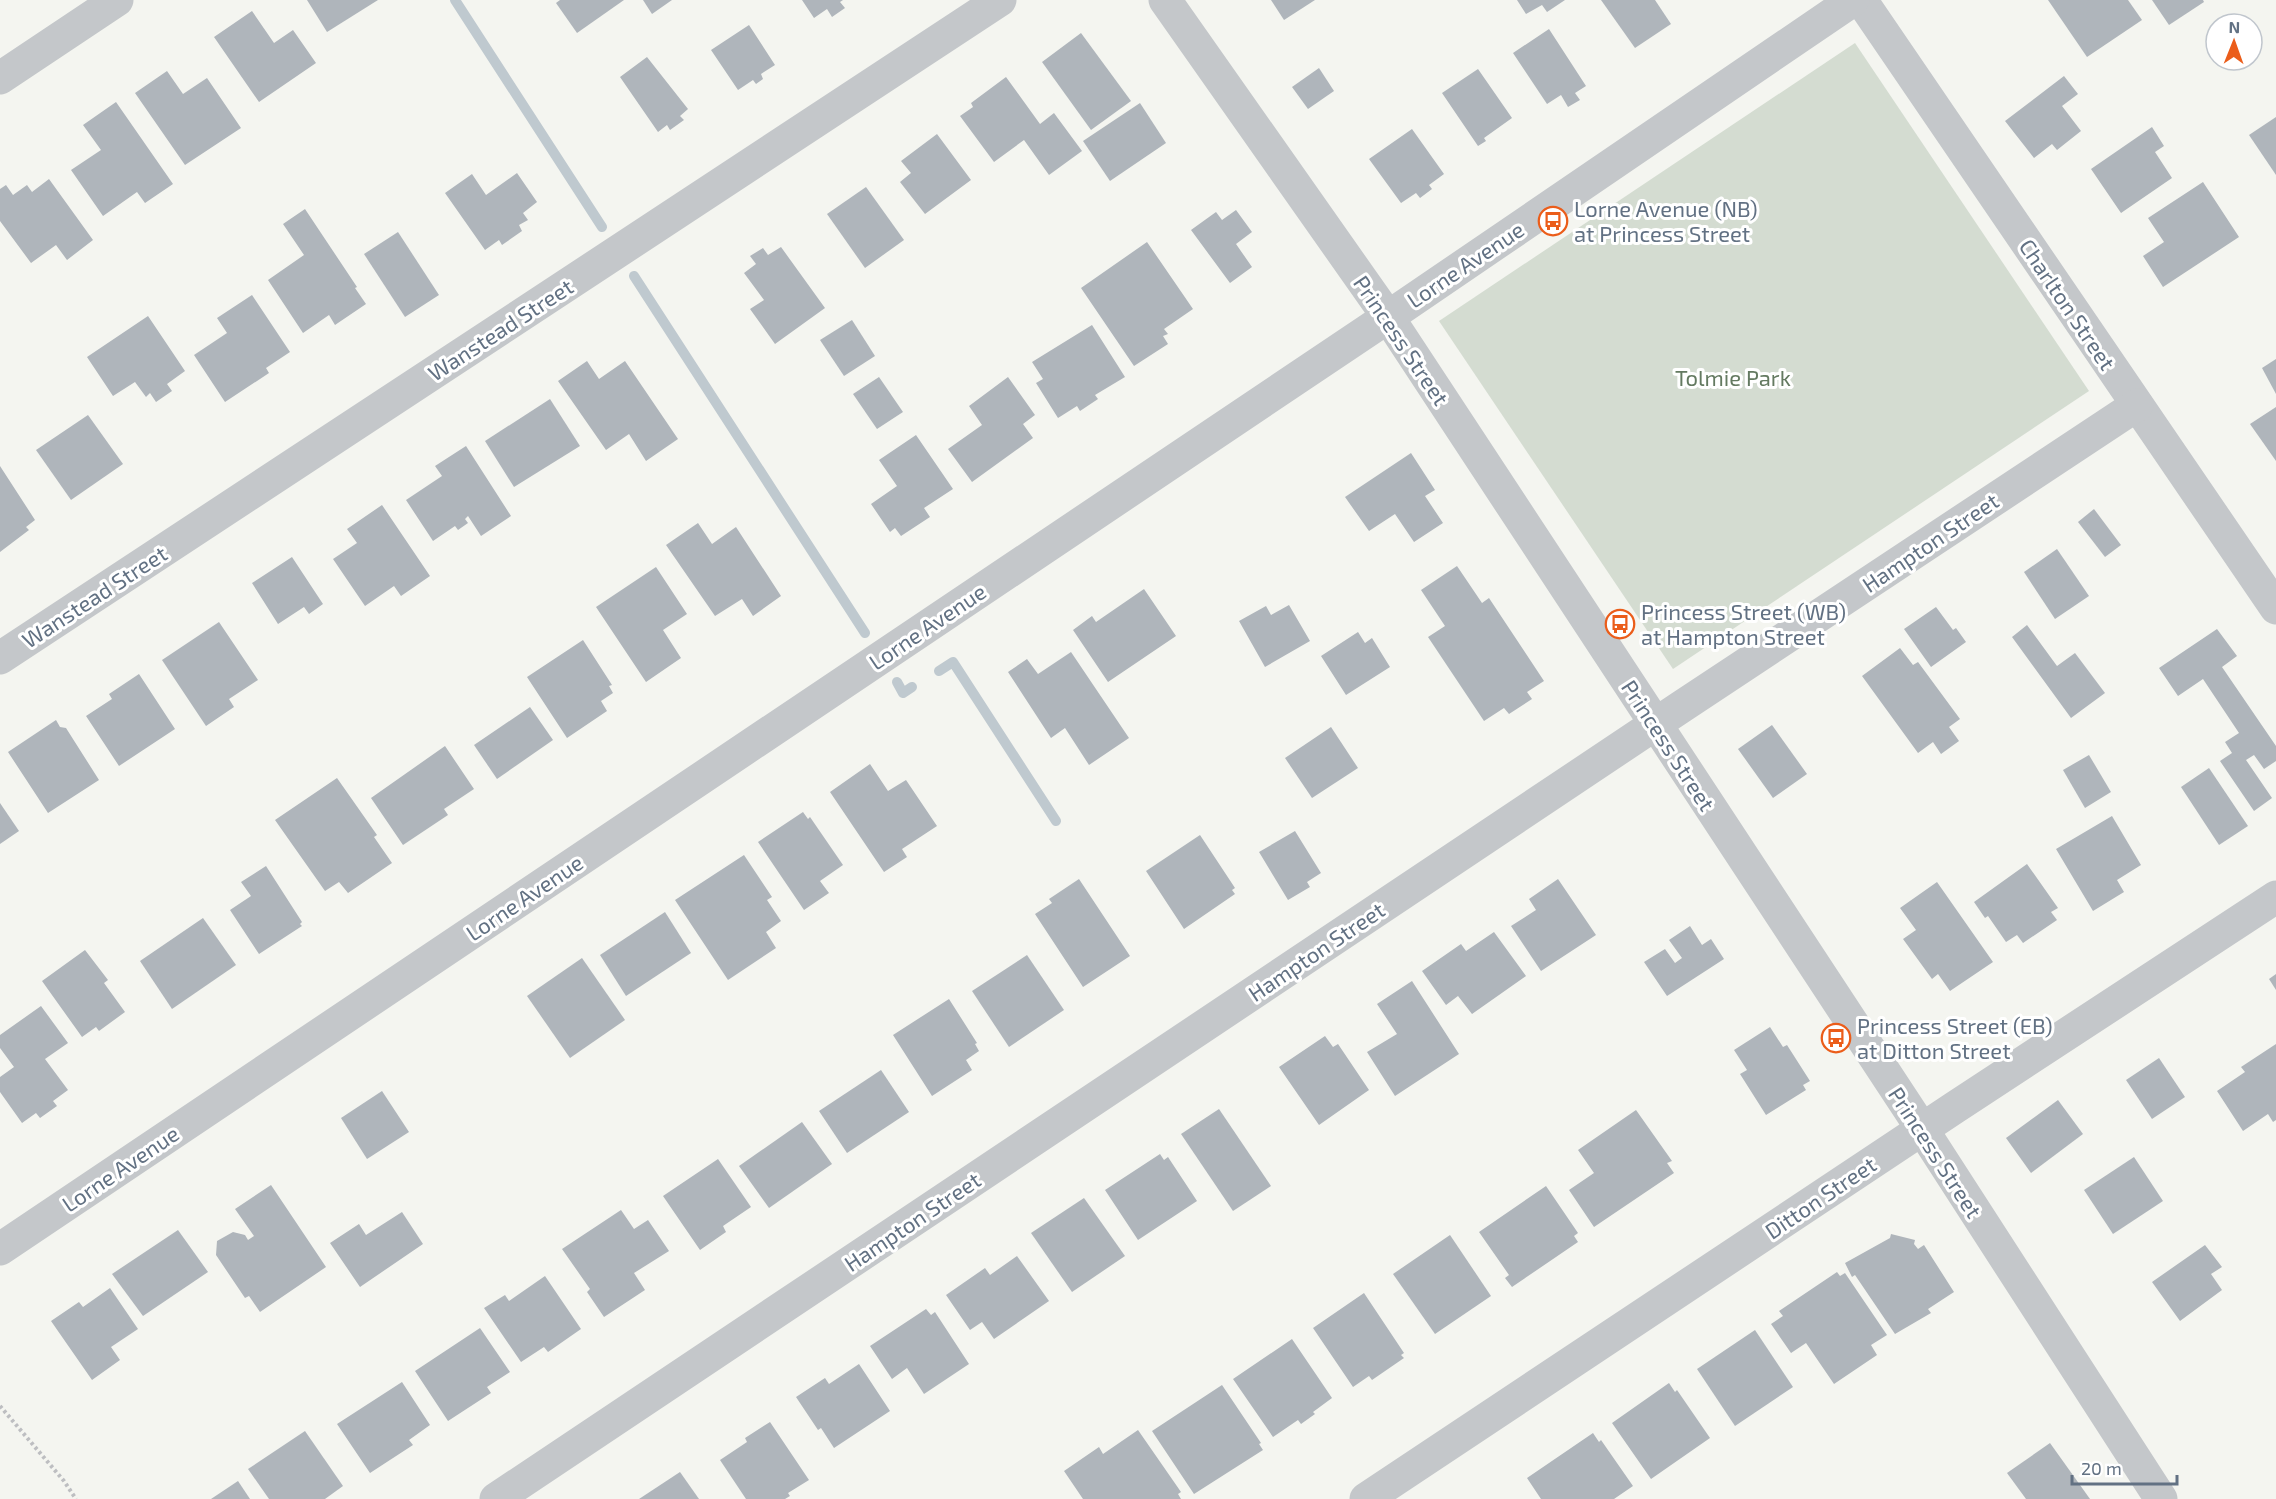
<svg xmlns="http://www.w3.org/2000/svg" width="2276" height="1499" font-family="'Exo 2',sans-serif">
  <rect width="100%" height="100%" fill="#f4f5f0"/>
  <path fill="#d4dcd1" d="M 1855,43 L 2089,391 L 1673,669 L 1439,321 Z"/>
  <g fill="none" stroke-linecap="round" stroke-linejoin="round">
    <g stroke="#bfc9cf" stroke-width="10">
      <path d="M 455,0 L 602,227"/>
      <path d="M 634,276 L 865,633"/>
      <path d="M 939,671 L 953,662 L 1056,821"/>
      <path d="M 897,682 L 903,693 L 912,687"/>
    </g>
  </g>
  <g fill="#afb5bb">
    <path d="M 307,0 L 378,0 L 327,32 Z"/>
    <path d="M 560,0 L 624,0 L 577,33 L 556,3 Z"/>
    <path d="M 643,0 L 672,0 L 652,14 Z"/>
    <path d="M 802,0 L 843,0 L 840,2 L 845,8 L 832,17 L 827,9 L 814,18 Z"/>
    <path d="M 1271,0 L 1315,0 L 1284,20 Z"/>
    <path d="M 1517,0 L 1565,0 L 1547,12 L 1542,5 L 1526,14 Z"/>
    <path d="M 1601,0 L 1655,0 L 1671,24 L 1635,48 Z"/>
    <path d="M 2048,0 L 2128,0 L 2142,20 L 2087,57 Z"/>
    <path d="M 2152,0 L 2203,0 L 2204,2 L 2169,25 Z"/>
    <path d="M 252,11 L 274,43 L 293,30 L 316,63 L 259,102 L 214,37 Z"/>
    <path d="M 749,25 L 775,65 L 761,74 L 763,79 L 756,84 L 753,80 L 738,90 L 711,50 Z"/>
    <path d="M 1549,29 L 1586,86 L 1575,93 L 1580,100 L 1568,107 L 1561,95 L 1547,104 L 1513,53 Z"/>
    <path d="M 1081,33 L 1131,101 L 1091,130 L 1042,62 Z"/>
    <path d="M 647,57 L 688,109 L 680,116 L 684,120 L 670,130 L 667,125 L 658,132 L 620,77 Z"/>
    <path d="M 1319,68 L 1334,91 L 1308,109 L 1292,87 Z"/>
    <path d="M 1478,69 L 1512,118 L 1484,138 L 1486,141 L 1478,146 L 1442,93 Z"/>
    <path d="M 167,71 L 183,94 L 207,78 L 241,128 L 185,165 L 135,93 Z"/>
    <path d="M 2064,76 L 2078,94 L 2062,106 L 2081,131 L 2057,150 L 2052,144 L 2034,158 L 2005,121 Z"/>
    <path d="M 1006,77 L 1040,124 L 1054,113 L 1082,151 L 1049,175 L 1024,140 L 994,162 L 960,116 L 973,107 L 971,103 Z"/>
    <path d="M 116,102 L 173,184 L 145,203 L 137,192 L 103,216 L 71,170 L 101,150 L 83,125 Z"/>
    <path d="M 1140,103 L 1166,143 L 1110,181 L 1083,141 Z"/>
    <path d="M 2276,117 L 2276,175 L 2249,135 Z"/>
    <path d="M 2152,127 L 2164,146 L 2155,152 L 2172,178 L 2121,213 L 2091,169 Z"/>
    <path d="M 1412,129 L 1444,174 L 1429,185 L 1432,189 L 1420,198 L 1416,193 L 1401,203 L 1369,159 Z"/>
    <path d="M 937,134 L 971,180 L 925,214 L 900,182 L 911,173 L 901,161 Z"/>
    <path d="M 517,173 L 537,202 L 523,213 L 528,220 L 519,225 L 522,231 L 502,245 L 499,240 L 485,250 L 445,193 L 472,174 L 486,195 Z"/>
    <path d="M 49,179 L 93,240 L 67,260 L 56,245 L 31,263 L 0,221 L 0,189 L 6,185 L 13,195 L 27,185 L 32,192 Z"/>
    <path d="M 2203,182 L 2239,237 L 2163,287 L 2143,256 L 2164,242 L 2148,218 Z"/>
    <path d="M 866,187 L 904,240 L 865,268 L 827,214 Z"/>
    <path d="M 305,209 L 357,287 L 355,288 L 366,304 L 335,325 L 329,315 L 303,333 L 268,280 L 304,255 L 283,224 Z"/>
    <path d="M 1236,210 L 1252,232 L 1236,244 L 1252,267 L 1230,283 L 1191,230 L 1216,212 L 1222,220 Z"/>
    <path d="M 398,232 L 439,295 L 405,317 L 364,254 Z"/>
    <path d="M 1147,242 L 1193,309 L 1164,329 L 1168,334 L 1163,336 L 1168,344 L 1134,366 L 1081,288 Z"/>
    <path d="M 781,247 L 825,308 L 775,344 L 750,309 L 764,300 L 744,273 L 756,264 L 750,256 L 763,248 L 768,255 Z"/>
    <path d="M 252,295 L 290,352 L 266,368 L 269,373 L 225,402 L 194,355 L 227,333 L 217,318 Z"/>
    <path d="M 148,316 L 185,371 L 167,384 L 172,391 L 156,402 L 150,393 L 146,397 L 135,382 L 113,396 L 87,357 Z"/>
    <path d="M 852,320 L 875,356 L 844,376 L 820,340 Z"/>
    <path d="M 1092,325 L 1125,377 L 1095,395 L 1098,399 L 1080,411 L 1077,406 L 1058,418 L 1036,383 L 1043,379 L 1032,362 Z"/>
    <path d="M 2276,359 L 2276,394 L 2262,368 Z"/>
    <path d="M 587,361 L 599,379 L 625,361 L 678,439 L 646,461 L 629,434 L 606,450 L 558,381 Z"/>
    <path d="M 879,377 L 903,412 L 877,429 L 853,394 Z"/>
    <path d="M 1008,377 L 1035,415 L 1023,424 L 1033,438 L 972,482 L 948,449 L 982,425 L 969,406 Z"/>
    <path d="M 550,399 L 580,446 L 514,487 L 485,441 Z"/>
    <path d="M 2276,407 L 2276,461 L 2250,424 Z"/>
    <path d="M 88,415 L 123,464 L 71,500 L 36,450 Z"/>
    <path d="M 916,435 L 953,489 L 924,508 L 930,517 L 901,536 L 895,528 L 890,532 L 871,504 L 897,486 L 879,460 Z"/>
    <path d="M 466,446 L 511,516 L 481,536 L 468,516 L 465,519 L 468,523 L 458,530 L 455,526 L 433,541 L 406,500 L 442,476 L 435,466 Z"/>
    <path d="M 1411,453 L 1435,490 L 1425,496 L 1443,523 L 1414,542 L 1395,514 L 1369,531 L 1345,497 Z"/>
    <path d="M 0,466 L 35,520 L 26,527 L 29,530 L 0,552 Z"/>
    <path d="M 382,505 L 430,576 L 401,596 L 394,586 L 365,606 L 333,559 L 357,543 L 347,529 Z"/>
    <path d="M 2094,509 L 2121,545 L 2105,557 L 2078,522 Z"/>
    <path d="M 698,523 L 712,544 L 736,527 L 781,596 L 753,616 L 742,599 L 715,616 L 666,545 Z"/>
    <path d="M 2057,549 L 2089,596 L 2055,619 L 2024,572 Z"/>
    <path d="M 292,557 L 323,604 L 309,614 L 304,607 L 278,624 L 252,583 Z"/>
    <path d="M 1457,566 L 1482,603 L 1489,598 L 1544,681 L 1527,692 L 1532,699 L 1509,714 L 1504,708 L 1484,721 L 1428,637 L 1445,626 L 1421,590 Z"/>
    <path d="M 656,567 L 687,614 L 663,630 L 681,658 L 646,682 L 596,607 Z"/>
    <path d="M 1144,589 L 1176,636 L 1108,682 L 1073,630 L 1092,616 L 1096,622 Z"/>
    <path d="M 1289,605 L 1310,641 L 1265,667 L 1239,621 L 1266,606 L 1271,615 Z"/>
    <path d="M 1936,607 L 1953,630 L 1956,628 L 1966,642 L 1931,667 L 1904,629 Z"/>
    <path d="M 219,622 L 258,680 L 229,699 L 234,707 L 206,726 L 162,660 Z"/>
    <path d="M 2027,625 L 2057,666 L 2075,653 L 2105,693 L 2071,718 L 2012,637 Z"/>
    <path d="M 2217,629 L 2237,656 L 2222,667 L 2276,746 L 2276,761 L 2264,769 L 2254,755 L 2246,760 L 2272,798 L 2254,811 L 2220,761 L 2232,753 L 2225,742 L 2239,733 L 2203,679 L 2178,696 L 2159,668 Z"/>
    <path d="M 1358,632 L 1365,643 L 1372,638 L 1390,667 L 1346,695 L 1321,656 Z"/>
    <path d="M 583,640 L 612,685 L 609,686 L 613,693 L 601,701 L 607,711 L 567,738 L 527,677 Z"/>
    <path d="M 1900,648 L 1913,665 L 1918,662 L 1960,719 L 1949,727 L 1959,741 L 1941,754 L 1933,742 L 1918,753 L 1862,676 Z"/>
    <path d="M 1071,652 L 1129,738 L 1089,765 L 1065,728 L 1051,738 L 1008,672 L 1027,659 L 1038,674 Z"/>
    <path d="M 139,674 L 175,729 L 119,766 L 86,716 L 112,699 L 109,694 Z"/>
    <path d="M 530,707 L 553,740 L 497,779 L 474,745 Z"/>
    <path d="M 56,720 L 60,727 L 66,728 L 99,780 L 48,813 L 8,752 Z"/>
    <path d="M 1772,725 L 1807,774 L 1773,798 L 1738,749 Z"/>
    <path d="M 1331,727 L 1358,768 L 1312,798 L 1285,758 Z"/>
    <path d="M 445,746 L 474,789 L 444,809 L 448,815 L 403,845 L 371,798 Z"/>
    <path d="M 2089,755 L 2111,792 L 2085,808 L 2063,770 Z"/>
    <path d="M 870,764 L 888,791 L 906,780 L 937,826 L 902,849 L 907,857 L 884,872 L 830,792 Z"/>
    <path d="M 2209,768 L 2248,826 L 2219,845 L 2181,787 Z"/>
    <path d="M 337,778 L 377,835 L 374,837 L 392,863 L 348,893 L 339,882 L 325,891 L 275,820 Z"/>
    <path d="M 0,803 L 19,831 L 0,844 Z"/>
    <path d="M 803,812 L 808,819 L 810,817 L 843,865 L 820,881 L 829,893 L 804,910 L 758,842 Z"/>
    <path d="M 2112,816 L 2141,865 L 2117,880 L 2124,892 L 2093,911 L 2056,849 Z"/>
    <path d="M 1295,831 L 1321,873 L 1307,882 L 1310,887 L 1288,900 L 1259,852 Z"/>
    <path d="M 1200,835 L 1235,888 L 1232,890 L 1235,894 L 1184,929 L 1146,871 Z"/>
    <path d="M 744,855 L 772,897 L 767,900 L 781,921 L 766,932 L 776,948 L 728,980 L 675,900 Z"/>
    <path d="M 2027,864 L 2058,908 L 2051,912 L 2057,920 L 2023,943 L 2017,935 L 2006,942 L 1988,916 L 1985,918 L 1974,902 Z"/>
    <path d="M 266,866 L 302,922 L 300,924 L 302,926 L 259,954 L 230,910 L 251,896 L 241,882 Z"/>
    <path d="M 1079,879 L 1130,956 L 1083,987 L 1035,914 L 1052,903 L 1049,899 Z"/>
    <path d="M 1558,879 L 1596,935 L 1541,971 L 1511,926 L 1536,910 L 1529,899 Z"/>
    <path d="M 1937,882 L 1993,962 L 1950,991 L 1938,974 L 1932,979 L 1903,939 L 1916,930 L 1900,908 Z"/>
    <path d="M 665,912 L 691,953 L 626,996 L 600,955 Z"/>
    <path d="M 203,918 L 236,965 L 172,1009 L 140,961 Z"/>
    <path d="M 1690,926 L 1702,945 L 1711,939 L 1724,959 L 1667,996 L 1644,962 L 1665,949 L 1675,963 L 1682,958 L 1669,940 Z"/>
    <path d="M 1494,932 L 1526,976 L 1472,1014 L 1458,996 L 1446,1005 L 1422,971 L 1461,944 L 1466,951 Z"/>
    <path d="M 85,950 L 108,980 L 104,983 L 125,1012 L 99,1031 L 96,1027 L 82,1037 L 42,981 Z"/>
    <path d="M 1027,955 L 1064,1010 L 1009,1047 L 972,991 Z"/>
    <path d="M 582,958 L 625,1020 L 570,1058 L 527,996 Z"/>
    <path d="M 2276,974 L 2276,990 L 2269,979 Z"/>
    <path d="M 1412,981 L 1459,1054 L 1395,1096 L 1367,1052 L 1397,1034 L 1377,1004 Z"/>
    <path d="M 949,999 L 977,1043 L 975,1044 L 979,1051 L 966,1060 L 972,1070 L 932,1096 L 893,1035 Z"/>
    <path d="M 41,1006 L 68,1043 L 45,1059 L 68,1090 L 53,1101 L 57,1106 L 40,1118 L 36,1113 L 22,1123 L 0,1092 L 0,1077 L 14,1067 L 0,1048 L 0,1035 Z"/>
    <path d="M 1770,1027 L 1783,1047 L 1787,1045 L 1810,1081 L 1803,1085 L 1806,1090 L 1766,1115 L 1740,1074 L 1747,1070 L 1734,1050 Z"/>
    <path d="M 1325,1036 L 1333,1047 L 1338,1044 L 1369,1090 L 1319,1125 L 1279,1067 Z"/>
    <path d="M 2276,1044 L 2276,1120 L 2273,1122 L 2268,1114 L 2243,1131 L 2217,1091 L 2245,1072 L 2241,1067 Z"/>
    <path d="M 2159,1058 L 2185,1097 L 2152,1119 L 2126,1080 Z"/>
    <path d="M 881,1070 L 909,1112 L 847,1153 L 819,1111 Z"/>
    <path d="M 382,1091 L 409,1132 L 367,1159 L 341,1118 Z"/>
    <path d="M 2058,1100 L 2083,1134 L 2031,1173 L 2006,1138 Z"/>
    <path d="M 1219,1109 L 1271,1186 L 1233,1211 L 1181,1134 Z"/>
    <path d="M 1636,1110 L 1672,1161 L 1667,1163 L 1674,1173 L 1594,1227 L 1569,1190 L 1594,1173 L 1578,1150 Z"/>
    <path d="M 802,1122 L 832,1164 L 769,1208 L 739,1166 Z"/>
    <path d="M 1160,1154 L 1164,1160 L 1168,1157 L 1197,1201 L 1138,1240 L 1105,1190 Z"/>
    <path d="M 2134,1157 L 2163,1201 L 2113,1234 L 2084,1190 Z"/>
    <path d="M 718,1159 L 751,1207 L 723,1226 L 726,1232 L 700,1250 L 663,1196 Z"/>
    <path d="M 271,1185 L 326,1267 L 260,1312 L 249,1296 L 245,1298 L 216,1255 L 217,1241 L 233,1232 L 245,1235 L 248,1240 L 254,1236 L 235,1209 Z"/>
    <path d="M 1546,1186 L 1578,1233 L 1574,1236 L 1578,1242 L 1512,1287 L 1505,1278 L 1509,1275 L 1479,1232 Z"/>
    <path d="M 1084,1198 L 1125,1256 L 1072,1292 L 1031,1233 Z"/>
    <path d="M 621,1210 L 634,1229 L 648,1220 L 669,1251 L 634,1273 L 645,1290 L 604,1317 L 587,1292 L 590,1289 L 562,1249 Z"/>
    <path d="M 402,1212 L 423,1244 L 360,1287 L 330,1243 L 359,1224 L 366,1235 Z"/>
    <path d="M 178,1230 L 208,1272 L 143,1316 L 112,1274 Z"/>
    <path d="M 1891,1234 L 1915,1240 L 1914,1244 L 1918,1249 L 1924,1245 L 1954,1292 L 1928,1309 L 1931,1313 L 1895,1334 L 1855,1275 L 1852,1277 L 1845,1263 L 1890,1238 Z"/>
    <path d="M 1450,1235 L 1491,1296 L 1435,1334 L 1393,1274 Z"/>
    <path d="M 2205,1245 L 2222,1267 L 2211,1274 L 2222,1290 L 2180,1321 L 2152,1282 Z"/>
    <path d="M 1017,1256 L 1049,1301 L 994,1339 L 982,1322 L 970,1330 L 946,1295 L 985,1268 L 990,1275 Z"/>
    <path d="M 1837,1272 L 1840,1276 L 1845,1273 L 1887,1335 L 1871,1345 L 1877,1355 L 1834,1384 L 1806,1343 L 1791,1353 L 1771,1324 L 1783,1316 L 1779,1311 Z"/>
    <path d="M 545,1276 L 581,1329 L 548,1352 L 544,1347 L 521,1362 L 484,1308 L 505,1295 L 509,1301 Z"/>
    <path d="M 110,1288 L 138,1329 L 111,1347 L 120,1360 L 92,1380 L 51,1321 L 79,1302 L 83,1307 Z"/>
    <path d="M 1364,1293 L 1404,1353 L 1401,1355 L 1404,1358 L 1372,1380 L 1369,1376 L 1353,1387 L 1313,1328 Z"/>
    <path d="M 926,1309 L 931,1315 L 935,1312 L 969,1364 L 924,1394 L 907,1368 L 892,1379 L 870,1346 Z"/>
    <path d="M 480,1328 L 510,1372 L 487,1387 L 491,1393 L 448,1421 L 415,1371 Z"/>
    <path d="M 1755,1330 L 1793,1387 L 1735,1426 L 1697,1369 Z"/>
    <path d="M 1292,1339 L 1332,1398 L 1313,1412 L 1315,1414 L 1301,1424 L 1298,1420 L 1273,1437 L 1233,1379 Z"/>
    <path d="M 859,1364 L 890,1411 L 834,1448 L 821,1428 L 818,1430 L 796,1397 L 825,1378 L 829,1384 Z"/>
    <path d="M 402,1382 L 430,1425 L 409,1440 L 413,1445 L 370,1473 L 337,1424 Z"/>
    <path d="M 1669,1383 L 1675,1392 L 1677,1390 L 1710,1438 L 1651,1479 L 1612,1423 Z"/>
    <path d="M 1222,1385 L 1261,1443 L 1259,1444 L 1263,1450 L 1194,1494 L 1152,1431 Z"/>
    <path d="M 770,1422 L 809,1480 L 788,1493 L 790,1496 L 785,1499 L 746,1499 L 720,1460 L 747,1442 L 745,1438 Z"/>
    <path d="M 1138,1430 L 1181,1492 L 1178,1494 L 1181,1499 L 1083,1499 L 1064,1471 L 1099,1447 L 1103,1454 Z"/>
    <path d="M 305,1431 L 343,1486 L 325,1499 L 269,1499 L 248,1469 Z"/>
    <path d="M 1593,1433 L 1599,1442 L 1601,1440 L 1633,1486 L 1614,1499 L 1541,1499 L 1527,1478 Z"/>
    <path d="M 2050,1443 L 2090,1499 L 2026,1499 L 2007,1473 Z"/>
    <path d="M 680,1472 L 699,1499 L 639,1499 Z"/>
    <path d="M 238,1481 L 250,1499 L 211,1499 Z"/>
  </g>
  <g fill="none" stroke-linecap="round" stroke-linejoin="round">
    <path stroke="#bdbec1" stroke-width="4" stroke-dasharray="3 3" stroke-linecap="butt" d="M 0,1406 L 64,1481 L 76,1499"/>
    <g stroke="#c4c7ca" stroke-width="33">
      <path d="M 1165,0 L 1388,317 L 1922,1129 L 2161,1499"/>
      <path d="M 1861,0 L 2276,608"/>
      <path d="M 0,78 L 117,0"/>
      <path d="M 0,658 L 1000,0"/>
      <path d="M 0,1249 L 1388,317 L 1853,0"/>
      <path d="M 496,1499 L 1681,707 L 2137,405"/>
      <path d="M 1366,1499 L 1954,1108 L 2276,897"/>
    </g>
  </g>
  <defs>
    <g id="bus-ring" transform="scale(1.5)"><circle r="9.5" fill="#fff" stroke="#eb5d1a" stroke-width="1.5"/><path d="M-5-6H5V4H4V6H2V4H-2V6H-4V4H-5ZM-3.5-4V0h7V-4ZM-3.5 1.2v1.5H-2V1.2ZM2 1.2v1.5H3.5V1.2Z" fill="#eb5d1a"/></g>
  </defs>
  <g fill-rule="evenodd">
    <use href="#bus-ring" x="1553" y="221"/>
    <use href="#bus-ring" x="1620" y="624"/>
    <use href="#bus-ring" x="1836" y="1038"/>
  </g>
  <g text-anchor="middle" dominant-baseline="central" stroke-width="6" stroke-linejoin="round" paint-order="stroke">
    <g font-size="22" fill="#627183" stroke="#fff" text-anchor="start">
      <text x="1574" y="208">Lorne Avenue (NB)<tspan x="1574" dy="25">at Princess Street</tspan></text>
      <text x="1641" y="611">Princess Street (WB)<tspan x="1641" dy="25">at Hampton Street</tspan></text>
      <text x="1857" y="1025">Princess Street (EB)<tspan x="1857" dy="25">at Ditton Street</tspan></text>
    </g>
    <g font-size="22" fill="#627183" stroke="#fff">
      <text transform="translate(1465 264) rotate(-34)">Lorne Avenue</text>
      <text transform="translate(2068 304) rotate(56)">Charlton Street</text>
      <text transform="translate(500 329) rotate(-33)">Wanstead Street</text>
      <text transform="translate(1402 340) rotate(56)">Princess Street</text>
      <text transform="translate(1930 542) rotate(-34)">Hampton Street</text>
      <text transform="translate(94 596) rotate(-33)">Wanstead Street</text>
      <text transform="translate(927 626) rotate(-34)">Lorne Avenue</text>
      <text transform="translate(1669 745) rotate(57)">Princess Street</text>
      <text transform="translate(524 897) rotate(-34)">Lorne Avenue</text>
      <text transform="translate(1316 951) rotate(-34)">Hampton Street</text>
      <text transform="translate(1936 1152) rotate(57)">Princess Street</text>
      <text transform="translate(120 1168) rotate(-34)">Lorne Avenue</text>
      <text transform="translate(1820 1197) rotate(-34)">Ditton Street</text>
      <text transform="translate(912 1221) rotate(-34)">Hampton Street</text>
    </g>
    <g font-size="22" fill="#647a61" stroke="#fff">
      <text x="1733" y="377">Tolmie Park</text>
    </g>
  </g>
  <g transform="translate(2234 42) rotate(1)"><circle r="28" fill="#ffffff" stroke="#c0c6cd" stroke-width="1.5"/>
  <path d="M0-4.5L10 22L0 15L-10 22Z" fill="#eb5d1a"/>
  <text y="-9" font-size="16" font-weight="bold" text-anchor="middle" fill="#627183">N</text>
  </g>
  <path d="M2072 1475v9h105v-9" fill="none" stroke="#627183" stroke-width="3"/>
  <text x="2081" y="1475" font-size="18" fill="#627183" stroke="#ffffff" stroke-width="4.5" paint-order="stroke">20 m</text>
</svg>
